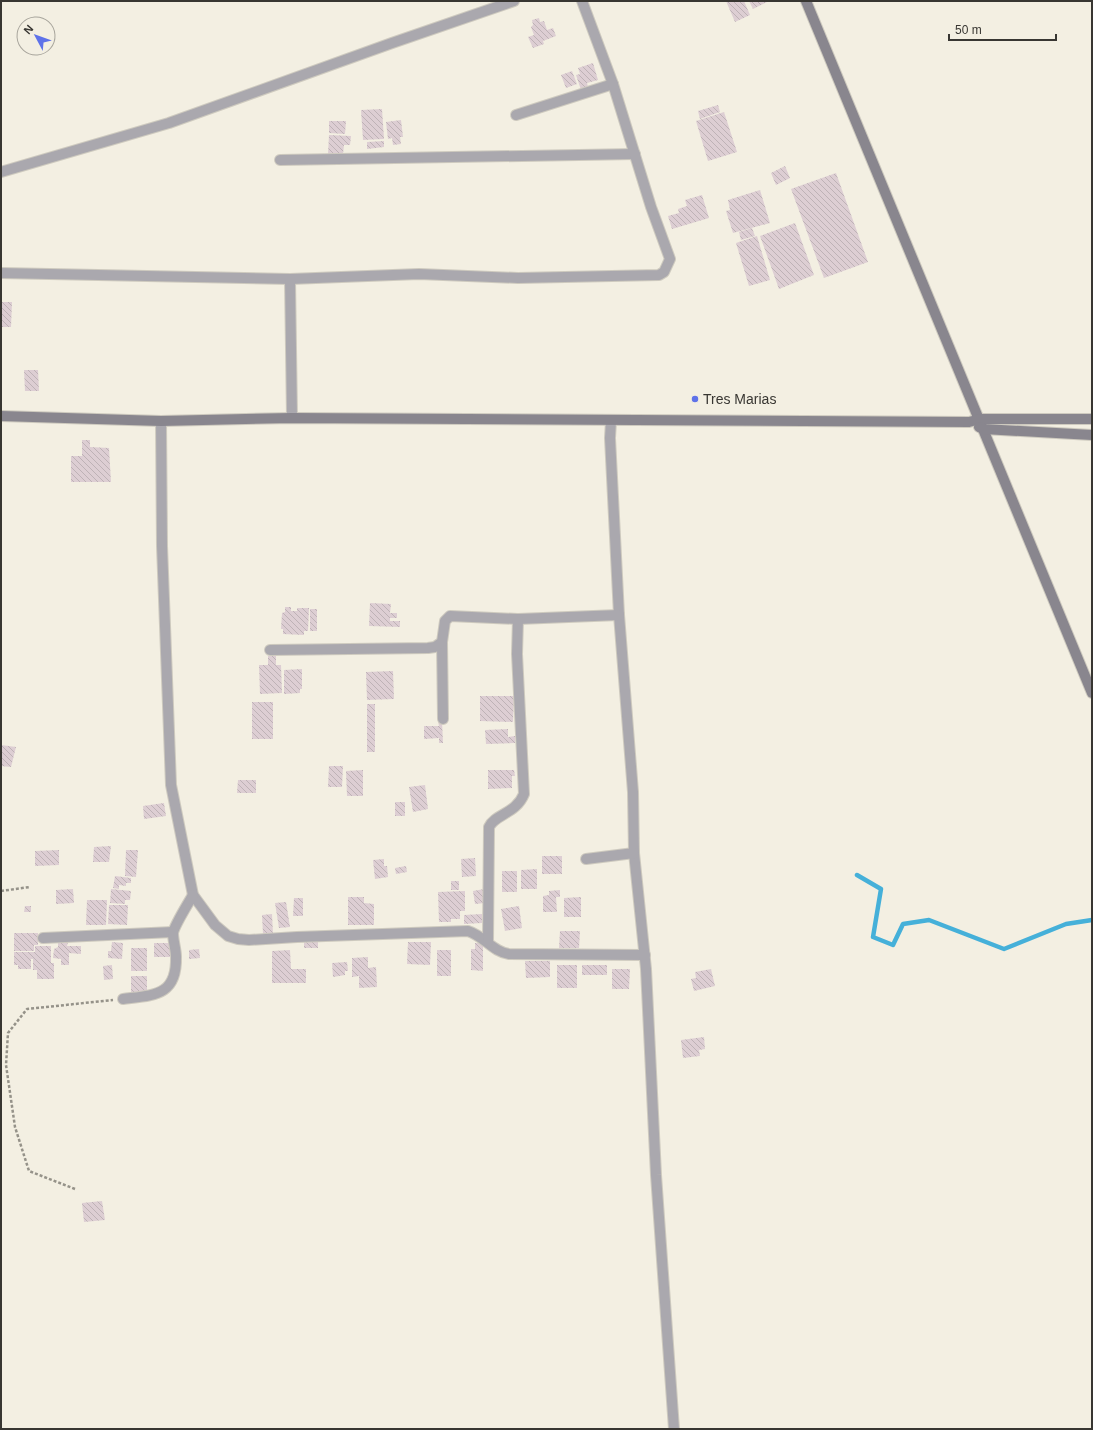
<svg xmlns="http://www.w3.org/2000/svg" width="1093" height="1430" font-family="Helvetica,sans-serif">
  <defs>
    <pattern id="building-back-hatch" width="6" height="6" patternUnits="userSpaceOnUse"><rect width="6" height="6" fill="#ddced3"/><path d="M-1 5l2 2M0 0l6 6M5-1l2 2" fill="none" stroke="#beb2b6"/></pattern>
  </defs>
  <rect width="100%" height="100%" fill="#f3efe2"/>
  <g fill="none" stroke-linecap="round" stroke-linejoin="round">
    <path stroke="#45b0d9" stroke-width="4.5" d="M 857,875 L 881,889 L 873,937 L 893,945 L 903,924 L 929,920 L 1004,949 L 1066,924 L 1092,920"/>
  </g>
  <g fill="url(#building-back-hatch)">
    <path d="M 726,1 L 744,1 L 750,15 L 735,22 Z"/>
    <path d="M 749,1 L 769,1 L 753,9 Z"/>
    <path d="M 539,18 L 540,22 L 544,21 L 547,30 L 553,28 L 556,36 L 543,41 L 544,44 L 533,48 L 528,37 L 534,35 L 531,27 L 533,25 L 532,20 Z"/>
    <path d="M 593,63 L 598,80 L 587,83 L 588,87 L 581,90 L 576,75 L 580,74 L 578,68 Z"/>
    <path d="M 572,71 L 577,84 L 566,88 L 561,75 Z"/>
    <path d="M 718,105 L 720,112 L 700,119 L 698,111 Z"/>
    <path d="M 382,109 L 384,139 L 363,140 L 361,110 Z"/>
    <path d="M 724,112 L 737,152 L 708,161 L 696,121 Z"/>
    <path d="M 401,120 L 403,137 L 400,137 L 401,144 L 393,145 L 392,138 L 388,139 L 386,122 Z"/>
    <path d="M 329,121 L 346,121 L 345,134 L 329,133 Z"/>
    <path d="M 329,135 L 351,136 L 350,145 L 344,145 L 343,154 L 328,154 Z"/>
    <path d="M 384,141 L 384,147 L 367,149 L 367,142 Z"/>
    <path d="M 785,166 L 790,178 L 776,185 L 771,173 Z"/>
    <path d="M 836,173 L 868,262 L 824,278 L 791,189 Z"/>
    <path d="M 760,190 L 770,223 L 733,233 L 726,211 L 730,210 L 728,200 Z"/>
    <path d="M 702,195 L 709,218 L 672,229 L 668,216 L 679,213 L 678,209 L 687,206 L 685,200 Z"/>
    <path d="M 795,223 L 814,275 L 779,289 L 760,236 Z"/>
    <path d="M 752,228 L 755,236 L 741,240 L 739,232 Z"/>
    <path d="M 757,236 L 770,280 L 749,286 L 736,243 Z"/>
    <path d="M 1,302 L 12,302 L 11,327 L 1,327 Z"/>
    <path d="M 24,370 L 38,370 L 39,391 L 25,391 Z"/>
    <path d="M 82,440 L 90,440 L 90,447 L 109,448 L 111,482 L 71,482 L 71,456 L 82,456 Z"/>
    <path d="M 370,603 L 391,604 L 390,613 L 397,613 L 397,618 L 390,618 L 390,621 L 400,621 L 400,627 L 369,626 Z"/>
    <path d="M 285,607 L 291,607 L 291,611 L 297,611 L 297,608 L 309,608 L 308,631 L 304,631 L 304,635 L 283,634 L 283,629 L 281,629 L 282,613 L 285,612 Z"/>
    <rect x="310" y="609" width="7" height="22"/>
    <path d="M 268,656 L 276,656 L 276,665 L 281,665 L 282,693 L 260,694 L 259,665 L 268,665 Z"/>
    <path d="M 302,669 L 302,689 L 300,689 L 300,693 L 284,694 L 284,670 Z"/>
    <path d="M 393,671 L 394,699 L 367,700 L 366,672 Z"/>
    <path d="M 480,696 L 514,696 L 513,722 L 480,721 Z"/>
    <rect x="252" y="702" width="21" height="37"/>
    <rect x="367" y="704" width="8" height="48"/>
    <path d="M 438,721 L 442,721 L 443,743 L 439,743 L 439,738 L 424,739 L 424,726 L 439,726 Z"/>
    <path d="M 508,729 L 508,737 L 515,736 L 515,743 L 486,744 L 485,730 Z"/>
    <path d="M 1,745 L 16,747 L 11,767 L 1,766 Z"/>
    <path d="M 329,766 L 343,766 L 342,787 L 328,787 Z"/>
    <path d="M 363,770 L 363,796 L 347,796 L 346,771 Z"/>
    <path d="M 488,770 L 514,770 L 515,776 L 512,776 L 512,788 L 488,789 Z"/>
    <path d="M 238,780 L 256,780 L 256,793 L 237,793 Z"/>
    <path d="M 425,785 L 428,809 L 413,812 L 409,787 Z"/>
    <rect x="395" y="802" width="10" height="14"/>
    <path d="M 164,803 L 166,816 L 144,819 L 143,806 Z"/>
    <path d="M 111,846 L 109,862 L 93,862 L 94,847 Z"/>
    <path d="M 59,850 L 59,865 L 35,866 L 35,851 Z"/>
    <path d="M 126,850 L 138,850 L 136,877 L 125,876 Z"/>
    <rect x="542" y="856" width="20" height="18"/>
    <path d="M 475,858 L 476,876 L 462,877 L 461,859 Z"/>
    <path d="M 384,859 L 384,866 L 387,866 L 388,877 L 375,879 L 373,860 Z"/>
    <path d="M 406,866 L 407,872 L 396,874 L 395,868 Z"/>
    <path d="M 537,869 L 537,889 L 521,889 L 521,870 Z"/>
    <rect x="502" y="871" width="15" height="21"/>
    <path d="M 115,876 L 131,878 L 131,883 L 126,883 L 126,886 L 119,885 L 119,889 L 113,888 Z"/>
    <rect x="451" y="881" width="8" height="9"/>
    <path d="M 73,889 L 74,903 L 56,904 L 56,890 Z"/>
    <path d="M 111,889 L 131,891 L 130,900 L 125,900 L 125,904 L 110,903 Z"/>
    <path d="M 484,889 L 485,903 L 475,904 L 473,891 Z"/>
    <path d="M 560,890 L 560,897 L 556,897 L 557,912 L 543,912 L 543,896 L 549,895 L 549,891 Z"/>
    <path d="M 465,891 L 465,911 L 460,911 L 460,919 L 451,919 L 451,922 L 439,922 L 438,892 Z"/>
    <path d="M 348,897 L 364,897 L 364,903 L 374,904 L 374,925 L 348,925 Z"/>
    <path d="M 581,897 L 581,917 L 564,917 L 564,898 Z"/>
    <path d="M 294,898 L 303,898 L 303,916 L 293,916 Z"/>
    <path d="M 87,900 L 107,900 L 106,925 L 86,925 Z"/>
    <path d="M 286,902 L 290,927 L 279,928 L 275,903 Z"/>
    <path d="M 109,905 L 128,905 L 127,925 L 108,924 Z"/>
    <path d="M 25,906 L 31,906 L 31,912 L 24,912 Z"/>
    <path d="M 519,906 L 522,928 L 505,931 L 501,909 Z"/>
    <path d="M 272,914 L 273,934 L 263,934 L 262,915 Z"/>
    <path d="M 482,914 L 482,923 L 464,924 L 464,915 Z"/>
    <path d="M 560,931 L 580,931 L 579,948 L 559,948 Z"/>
    <path d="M 14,933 L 38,933 L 38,945 L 34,945 L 34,951 L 14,951 Z"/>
    <path d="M 318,939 L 318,948 L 304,948 L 304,940 Z"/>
    <path d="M 58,942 L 68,942 L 67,946 L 81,946 L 81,954 L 69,953 L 69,965 L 61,965 L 61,959 L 53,958 L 54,949 L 58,947 Z"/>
    <path d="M 112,942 L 123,943 L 122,959 L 108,958 L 108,951 L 111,951 Z"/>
    <path d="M 408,942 L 431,942 L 430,965 L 407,964 Z"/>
    <rect x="154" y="943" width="19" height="14"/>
    <path d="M 475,943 L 483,943 L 483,971 L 471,970 L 471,949 L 475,949 Z"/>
    <path d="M 35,946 L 51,946 L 51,963 L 54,963 L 54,979 L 37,979 L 37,970 L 33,970 L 33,959 L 31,959 L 31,969 L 18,969 L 18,965 L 14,965 L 14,952 L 35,952 Z"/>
    <rect x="131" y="948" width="16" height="23"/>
    <path d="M 199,949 L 200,958 L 189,959 L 189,950 Z"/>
    <path d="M 290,950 L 291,969 L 306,969 L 306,983 L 272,983 L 272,951 Z"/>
    <rect x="437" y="950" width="14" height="26"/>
    <path d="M 368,957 L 368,968 L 376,967 L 377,987 L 359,988 L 359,976 L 352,977 L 352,958 Z"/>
    <path d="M 525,961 L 550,961 L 550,977 L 526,978 Z"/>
    <path d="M 347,962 L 348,971 L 345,971 L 345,975 L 333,977 L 332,963 Z"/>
    <path d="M 112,965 L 113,979 L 104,980 L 103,966 Z"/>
    <rect x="557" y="965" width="20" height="23"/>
    <rect x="582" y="965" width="25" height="10"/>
    <path d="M 612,969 L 630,969 L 629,989 L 612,989 Z"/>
    <path d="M 711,969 L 715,986 L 694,991 L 691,979 L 696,978 L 695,972 Z"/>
    <rect x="131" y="976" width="16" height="17"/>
    <path d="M 704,1037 L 705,1049 L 699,1050 L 700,1056 L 683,1058 L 681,1040 Z"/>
    <path d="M 102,1201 L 105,1220 L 84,1222 L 82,1203 Z"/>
  </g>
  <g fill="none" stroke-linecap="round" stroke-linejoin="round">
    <g stroke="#cecabf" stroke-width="12">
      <g id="street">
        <path d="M 516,115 L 613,84"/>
        <path d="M 280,160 L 635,154"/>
        <path d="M 1,172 L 169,123 L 392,43 L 514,1"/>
        <path d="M 1,273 L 290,279 L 419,274 L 518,278 L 659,275 L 664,272 L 670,259 L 651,207 L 613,84 L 582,1"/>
        <path d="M 290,279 L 292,418"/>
        <path d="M 161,421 L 162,546 L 171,785 L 193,895 L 215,925 L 228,936 L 238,939 L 249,940 L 297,937 L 468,931 C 484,936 493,952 509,954 L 645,955"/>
        <path d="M 611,421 L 610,438 L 619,615 L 633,792 L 634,853 L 646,969 L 656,1175 L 674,1429"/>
        <path d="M 442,642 L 443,719"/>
        <path d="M 270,650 L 428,648 L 435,647 L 442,642 L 445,621 L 450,616 L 518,619 L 619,615"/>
        <path d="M 586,859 L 634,853"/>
        <path d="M 43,938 L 173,932"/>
        <path d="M 488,942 L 489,827 C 495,814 516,814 524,794 L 517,654 L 518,619"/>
        <path d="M 123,999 C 154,995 177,996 176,957 C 176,949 173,941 173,933 C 174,926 189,902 193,895"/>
      </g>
    </g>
    <g stroke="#cecabf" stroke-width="12">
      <g id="secondary">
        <path d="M 806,1 L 1092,693"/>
        <path d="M 1,416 L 161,421 L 292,418 L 969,422 L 980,419 L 1092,419"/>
        <path d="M 979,427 L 984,429 L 1092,435"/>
      </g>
    </g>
    <g stroke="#959289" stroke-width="2.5" stroke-dasharray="3 2" stroke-linecap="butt">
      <path d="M 1,891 L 30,887"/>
      <path d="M 75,1189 L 29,1171 L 15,1127 L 6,1065 L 8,1033 L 27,1009 L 113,1000"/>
    </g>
    <use href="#street" stroke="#aaa8ae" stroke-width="10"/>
    <use href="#secondary" stroke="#89868e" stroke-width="10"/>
  </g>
  <circle fill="#5e72e9" stroke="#f3efe2" stroke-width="1.5" cx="695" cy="399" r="4"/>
  <g text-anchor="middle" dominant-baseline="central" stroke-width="3.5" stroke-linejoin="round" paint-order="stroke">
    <g font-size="14" fill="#383632" stroke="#f3efe2" text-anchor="start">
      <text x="703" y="399">Tres Marias</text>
    </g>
  </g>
  <rect width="1093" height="1430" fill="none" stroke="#383632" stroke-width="4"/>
  <g transform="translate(36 36) rotate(311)"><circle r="19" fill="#f3efe2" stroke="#a8a59c"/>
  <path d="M0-3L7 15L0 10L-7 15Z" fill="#5e72e9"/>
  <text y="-6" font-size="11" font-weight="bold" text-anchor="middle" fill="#383632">N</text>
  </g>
  <path d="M949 34v6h107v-6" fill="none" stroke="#383632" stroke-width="2"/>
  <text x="955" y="34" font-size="12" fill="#383632" stroke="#f3efe2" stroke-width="3" paint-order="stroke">50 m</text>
</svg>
